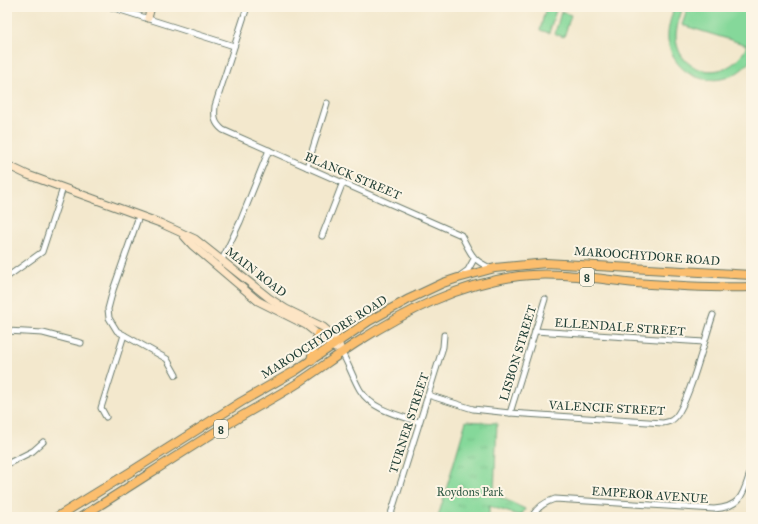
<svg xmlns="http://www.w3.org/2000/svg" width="758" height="524" font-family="'IM FELL Great Primer',serif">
  <defs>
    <pattern id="park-tufts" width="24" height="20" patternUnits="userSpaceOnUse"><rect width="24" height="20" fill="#85d89a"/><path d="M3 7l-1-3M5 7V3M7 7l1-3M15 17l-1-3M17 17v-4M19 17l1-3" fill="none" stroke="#72ba85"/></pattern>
  </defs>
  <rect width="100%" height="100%" fill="#fcf5e5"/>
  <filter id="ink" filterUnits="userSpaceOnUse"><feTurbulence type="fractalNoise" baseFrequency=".025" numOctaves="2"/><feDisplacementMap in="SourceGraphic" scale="8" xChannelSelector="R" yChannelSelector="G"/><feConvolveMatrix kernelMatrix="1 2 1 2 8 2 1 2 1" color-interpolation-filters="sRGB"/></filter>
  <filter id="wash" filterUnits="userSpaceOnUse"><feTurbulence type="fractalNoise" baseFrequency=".012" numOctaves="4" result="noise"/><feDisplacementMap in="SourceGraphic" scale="16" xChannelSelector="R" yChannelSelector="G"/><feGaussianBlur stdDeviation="0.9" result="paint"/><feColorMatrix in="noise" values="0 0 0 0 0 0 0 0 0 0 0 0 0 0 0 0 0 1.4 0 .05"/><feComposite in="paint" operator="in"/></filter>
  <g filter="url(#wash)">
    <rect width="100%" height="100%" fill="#f3e8cd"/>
    <path fill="url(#park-tufts)" stroke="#528a67" d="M 466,421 L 497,423 L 494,494 L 525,509 L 521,516 L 489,506 L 489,517 L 438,517 Z"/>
    <g fill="#85d89a" stroke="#528a67">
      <path d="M 546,7 L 556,10 L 549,33 L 540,30 Z"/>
      <path d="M 674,7 L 683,7 C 680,17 676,27 676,37 C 678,78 733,83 747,45 L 682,25 L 688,7 L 751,7 L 750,61 C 725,93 674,83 668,40 C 667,29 671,18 674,7 Z"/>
      <path d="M 561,12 L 571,15 L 564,37 L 555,34 Z"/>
    </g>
  </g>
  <g filter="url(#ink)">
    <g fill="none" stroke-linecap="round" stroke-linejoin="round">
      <g stroke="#69796a" stroke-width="7">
        <g id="street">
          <path d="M 111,7 L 234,46"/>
          <path d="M 247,7 L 215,106 C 214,117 214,123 223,130 L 461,235 C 471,253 471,260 491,268"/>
          <path d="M 307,167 L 327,103"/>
          <path d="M 139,216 L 113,290 L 108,309 L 109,318 L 117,331 L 167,359 L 176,375"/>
          <path d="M 322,236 L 343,182"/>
          <path d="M 221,262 L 240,222 L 269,150"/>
          <path d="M 461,275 L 468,270 L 474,259"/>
          <path d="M 7,277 L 42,252 L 63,188"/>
          <path d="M 7,331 L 43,333 L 81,343"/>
          <path d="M 535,331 L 704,342"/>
          <path d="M 342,353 C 349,365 353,378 360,390 C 372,410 398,415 419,422"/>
          <path d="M 428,395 L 473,409 L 510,413 L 663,423 C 666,422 670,422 672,420 C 687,412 706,334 713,315"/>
          <path d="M 510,413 L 545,299"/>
          <path d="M 106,417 L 101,408 L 124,335"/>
          <path d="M 7,464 L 33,451 L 43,442"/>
          <path d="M 390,517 L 443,347 L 444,335"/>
          <path d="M 532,517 C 537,507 545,502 555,499 L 714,509 C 742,507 743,494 751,470"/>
        </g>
      </g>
      <g stroke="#69796a" stroke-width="9">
        <g id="secondary">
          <path d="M 148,18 L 151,7"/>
          <path d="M 7,165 L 28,175 L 160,223 L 195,239 L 269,298 L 286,309 L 323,327 L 331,334 L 338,342 L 342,353"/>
          <path d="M 184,236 L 192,245 L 258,301 L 306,325 L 335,348"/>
        </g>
      </g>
      <g stroke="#69796a" stroke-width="10">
        <g id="primary">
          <path d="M 311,361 C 312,352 316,344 318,334"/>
          <path d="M 57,517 L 132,471 L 241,402 L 295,371 L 369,321 L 409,299 L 443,283 L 458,278 L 495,268 L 546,263 L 751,275"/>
          <path d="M 81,517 C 126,489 170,460 215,432 C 242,415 271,400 298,383 C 318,370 336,356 356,343 C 406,311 459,284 519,276 C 558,271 597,279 636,283 C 675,286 713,288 751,287"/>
        </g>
      </g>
      <use href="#street" stroke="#fff" stroke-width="5"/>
      <use href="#secondary" stroke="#fde5c5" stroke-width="7"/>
      <use href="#primary" stroke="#fbbe6e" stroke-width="8"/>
    </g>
  </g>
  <g text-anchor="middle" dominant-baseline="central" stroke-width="4" stroke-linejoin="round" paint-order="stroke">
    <g fill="#fcf5e5" stroke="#617469" stroke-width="1">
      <rect x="580" y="268" width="14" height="18" rx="3"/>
      <rect x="214" y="420" width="14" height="18" rx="3"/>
    </g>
    <g font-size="11" font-weight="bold" fill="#1f3d34">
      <text x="587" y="277">8</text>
      <text x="221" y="429">8</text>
    </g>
    <g font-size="12" fill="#1f3d34" stroke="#fcf5e5">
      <text transform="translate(353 176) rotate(23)">BLANCK STREET</text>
      <text transform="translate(647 256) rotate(4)">MAROOCHYDORE ROAD</text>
      <text transform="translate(256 272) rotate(38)">MAIN ROAD</text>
      <text transform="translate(620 327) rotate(4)">ELLENDALE STREET</text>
      <text transform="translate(324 337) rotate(-32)">MAROOCHYDORE ROAD</text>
      <text transform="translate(518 353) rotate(-73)">LISBON STREET</text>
      <text transform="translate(607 408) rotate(3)">VALENCIE STREET</text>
      <text transform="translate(409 423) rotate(-72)">TURNER STREET</text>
      <text transform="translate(650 495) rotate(4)">EMPEROR AVENUE</text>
    </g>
    <g font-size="12" fill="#335c48" stroke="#fcf5e5">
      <text x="470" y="492">Roydons Park</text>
    </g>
  </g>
  <rect width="758" height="524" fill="none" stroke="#fcf5e5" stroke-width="24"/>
</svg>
